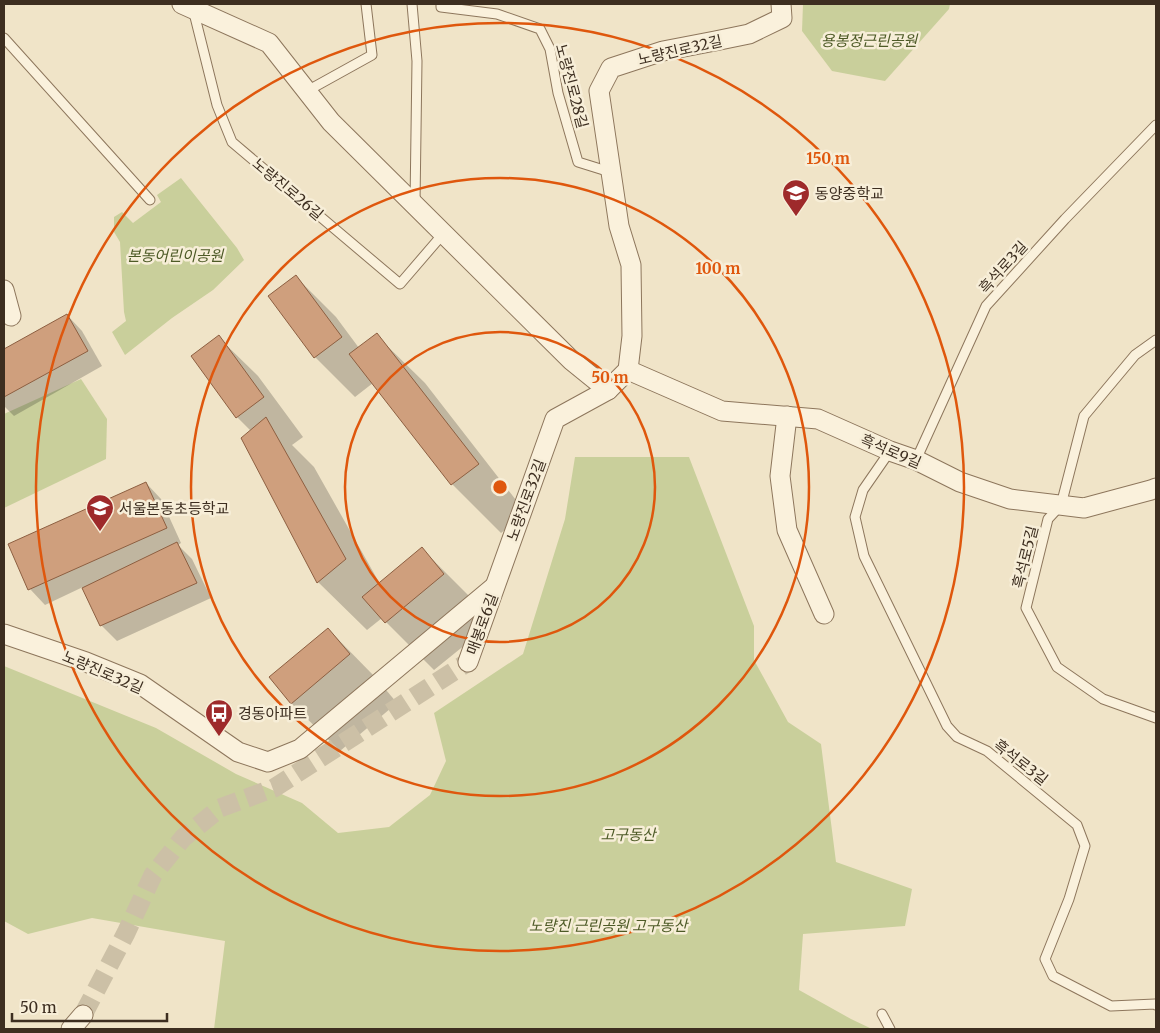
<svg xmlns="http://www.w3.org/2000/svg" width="1160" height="1033" font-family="Merriweather,'Noto Sans KR',serif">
  <rect width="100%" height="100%" fill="#f0e4c8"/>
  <g fill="#c9cf9b">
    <path d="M 803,4 L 950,4 L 949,9 L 885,81 L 832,71 L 802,31 Z"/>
    <path d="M 181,178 L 237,248 L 244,260 L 213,290 L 172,318 L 125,355 L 112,332 L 126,321 L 124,312 L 120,242 L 114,232 L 114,217 L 122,212 L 133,223 L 161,202 L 157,195 Z"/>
    <path d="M 81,379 L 107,419 L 106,459 L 4,508 L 4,414 Z"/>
    <path d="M 575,457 L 689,457 L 754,626 L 754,660 L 788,722 L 821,744 L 836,862 L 912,889 L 905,926 L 803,934 L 799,990 L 851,1019 L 872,1029 L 214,1029 L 225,941 L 92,918 L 28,934 L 4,921 L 4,666 L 156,728 L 236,774 L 302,803 L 338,833 L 389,827 L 430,795 L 446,761 L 434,713 L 523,654 L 565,519 Z"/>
  </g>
  <g fill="#0003">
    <path d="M 296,277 L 336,317 L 359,348 L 376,335 L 425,383 L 526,513 L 501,533 L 452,484 L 373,383 L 355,397 L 315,357 Z"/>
    <path d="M 67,315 L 82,331 L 102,366 L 14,416 L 4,406 L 4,350 Z"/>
    <path d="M 218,337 L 258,376 L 303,437 L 292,445 L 314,467 L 380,584 L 422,549 L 470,597 L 492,623 L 434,670 L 382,618 L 367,630 L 318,582 L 243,438 L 251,431 L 237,417 Z"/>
    <path d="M 146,483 L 161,499 L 181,543 L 178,545 L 192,559 L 211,598 L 117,641 L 101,625 L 83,587 L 45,605 L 30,589 L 9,545 Z"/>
    <path d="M 328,629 L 376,678 L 397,703 L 340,751 L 291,703 Z"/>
  </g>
  <g fill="#cf9f7d" stroke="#8d5f41">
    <path d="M 296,275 L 342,337 L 314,358 L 268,296 Z"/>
    <path d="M 67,314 L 88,351 L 4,397 L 4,349 Z"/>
    <path d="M 377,333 L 479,464 L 451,485 L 349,354 Z"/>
    <path d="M 219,335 L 264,397 L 236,418 L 191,356 Z"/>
    <path d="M 266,417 L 346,559 L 317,583 L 241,438 Z"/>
    <path d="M 146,482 L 167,528 L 28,590 L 8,544 Z"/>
    <path d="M 177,542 L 197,583 L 100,626 L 82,588 Z"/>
    <path d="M 422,547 L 444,574 L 385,623 L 362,597 Z"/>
    <path d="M 328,628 L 350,654 L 291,704 L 269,677 Z"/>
  </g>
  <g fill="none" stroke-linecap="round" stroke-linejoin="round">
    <path stroke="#ccc0a6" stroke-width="19" stroke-dasharray="19 9" stroke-linecap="butt" d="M 83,1015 L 126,933 L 153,875 L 183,838 L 220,808 L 274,788 L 468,662"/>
    <g stroke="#8d765c" stroke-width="11">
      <g id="service">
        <path d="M 412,4 L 417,61 L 415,203"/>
        <path d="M 441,4 L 441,7 L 497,14 L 540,29 L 550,49 L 558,93 L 578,162 L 610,172"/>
        <path d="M 193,9 L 217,105 L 232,142 L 400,284 L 443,234"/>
        <path d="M 4,38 L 150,200"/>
        <path d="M 307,91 L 372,55 L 366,4"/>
        <path d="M 1156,340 L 1135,355 L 1084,416 L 1061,505 L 1048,519 L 1026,608 L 1057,667 L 1103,699 L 1156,718"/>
        <path d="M 890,451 L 863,490 L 855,517 L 864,556 L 947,726 L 957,737 L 987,751 L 1077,825 L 1085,846 L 1069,899 L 1045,959 L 1053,976 L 1111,1006 L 1155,1004 L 1156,1005"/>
        <path d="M 916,460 L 986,306 L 1065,219 L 1156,125"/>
        <path d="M 882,1014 L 890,1029"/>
      </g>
    </g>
    <g stroke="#8d765c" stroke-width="21">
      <g id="minor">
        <path d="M 182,4 L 269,43 L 331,122 L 571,360 L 608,390"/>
        <path d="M 4,290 L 11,316"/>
        <path d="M 628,370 L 722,411 L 818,419 L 890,451 L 916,460 L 960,482 L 1010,499 L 1084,508 L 1151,490 L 1156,488"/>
        <path d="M 787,416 L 780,476 L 787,530 L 824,614"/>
        <path d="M 4,634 L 86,662 L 140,684 L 238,752 L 268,762 L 300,749 L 494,587"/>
        <path d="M 468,662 L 555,419 L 608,390 L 628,370 L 632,336 L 631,265 L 619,226 L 599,91 L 611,68 L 663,51 L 715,41 L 749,34 L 782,18 L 781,4"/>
        <path d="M 71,1029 L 83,1015"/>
      </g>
    </g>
    <use href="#service" stroke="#faf1dc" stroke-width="9"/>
    <use href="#minor" stroke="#faf1dc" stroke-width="19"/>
  </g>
  <g fill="none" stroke="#df570d" stroke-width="2.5">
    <circle cx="500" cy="487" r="155"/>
    <circle cx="500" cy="487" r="309"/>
    <circle cx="500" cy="487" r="464"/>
  </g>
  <defs>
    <g id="school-pin" transform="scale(1.4375)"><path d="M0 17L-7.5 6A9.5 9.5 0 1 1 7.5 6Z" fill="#9e2a2b" stroke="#f7eed8"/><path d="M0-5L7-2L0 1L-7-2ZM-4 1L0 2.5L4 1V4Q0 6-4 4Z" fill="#fff"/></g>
    <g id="bus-pin" transform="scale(1.4375)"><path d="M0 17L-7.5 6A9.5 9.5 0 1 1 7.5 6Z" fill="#9e2a2b" stroke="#f7eed8"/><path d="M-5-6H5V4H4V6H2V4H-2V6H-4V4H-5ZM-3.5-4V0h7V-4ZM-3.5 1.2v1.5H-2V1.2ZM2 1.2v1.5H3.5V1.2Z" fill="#fff"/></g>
  </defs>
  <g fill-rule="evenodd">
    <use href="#school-pin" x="796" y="193"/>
    <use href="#school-pin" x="100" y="508"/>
    <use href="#bus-pin" x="219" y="713"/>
  </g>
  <g text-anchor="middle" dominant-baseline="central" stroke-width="5" stroke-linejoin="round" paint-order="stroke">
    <g font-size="15" font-style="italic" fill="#4d5a26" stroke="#f7eed8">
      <text x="869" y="40">용봉정근린공원</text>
      <text x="175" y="255">본동어린이공원</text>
      <text x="628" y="834">고구동산</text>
      <text x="608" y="925">노량진 근린공원 고구동산</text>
    </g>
    <g font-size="15" fill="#3d2e20" stroke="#f7eed8">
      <text transform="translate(680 50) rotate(-13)">노량진로32길</text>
      <text transform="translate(572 86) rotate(75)">노량진로28길</text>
      <text transform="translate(288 189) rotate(40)">노량진로26길</text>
      <text transform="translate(1003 267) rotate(-48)">흑석로3길</text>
      <text transform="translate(891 451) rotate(23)">흑석로9길</text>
      <text transform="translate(526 500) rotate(-70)">노량진로32길</text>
      <text transform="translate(1025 557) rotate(-76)">흑석로5길</text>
      <text transform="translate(482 624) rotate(-70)">매봉로6길</text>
      <text transform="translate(103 672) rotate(23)">노량진로32길</text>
      <text transform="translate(1021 762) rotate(38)">흑석로3길</text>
    </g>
    <g font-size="15" fill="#3d2e20" stroke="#f7eed8" text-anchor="start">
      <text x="815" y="193">동양중학교</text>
      <text x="119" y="508">서울본동초등학교</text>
      <text x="238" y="713">경동아파트</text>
    </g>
  </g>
  <circle cx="500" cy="487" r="8" fill="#df570d" stroke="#f7eed8" stroke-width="2.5"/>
  <g font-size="15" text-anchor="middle" font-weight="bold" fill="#df570d" stroke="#f7eed8" stroke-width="5" stroke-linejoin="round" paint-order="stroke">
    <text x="828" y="164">150 m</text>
    <text x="718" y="274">100 m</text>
    <text x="610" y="383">50 m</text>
  </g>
  <rect width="1160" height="1033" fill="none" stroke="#3d2e20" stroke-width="10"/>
  <path d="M12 1013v8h155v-8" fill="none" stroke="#3d2e20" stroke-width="2.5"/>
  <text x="20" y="1013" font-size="15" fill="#3d2e20" stroke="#f7eed8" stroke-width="4" paint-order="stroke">50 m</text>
</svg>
